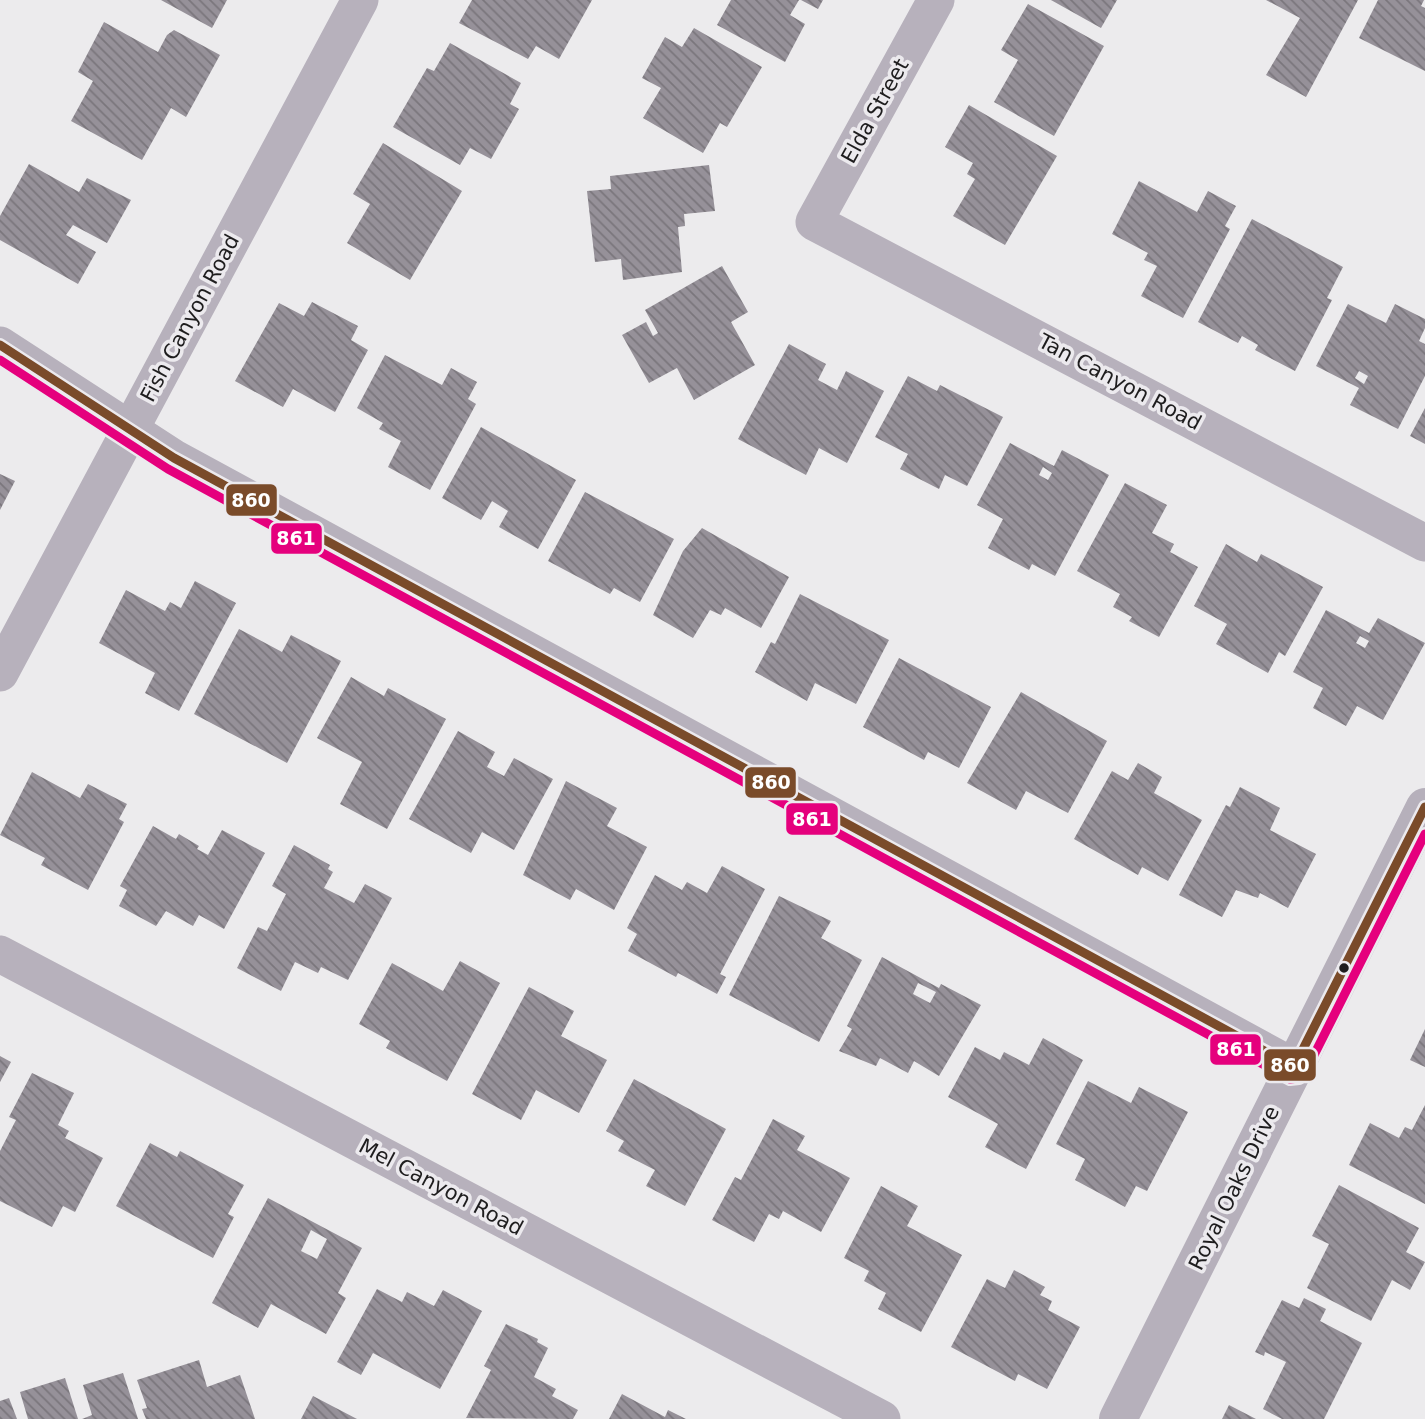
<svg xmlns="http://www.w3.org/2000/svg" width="1425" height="1419" font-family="'DejaVu Sans',sans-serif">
  <defs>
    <pattern id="building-back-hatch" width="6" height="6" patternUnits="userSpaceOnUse" patternTransform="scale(1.75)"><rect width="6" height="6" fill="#969199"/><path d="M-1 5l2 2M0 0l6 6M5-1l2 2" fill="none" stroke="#7a767c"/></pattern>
  </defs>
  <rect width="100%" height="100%" fill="#ecebed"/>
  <g fill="url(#building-back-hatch)" fill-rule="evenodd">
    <path d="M 161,0 L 227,0 L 212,28 Z"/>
    <path d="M 472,0 L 592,0 L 559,59 L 536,46 L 528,59 L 459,23 Z"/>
    <path d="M 731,0 L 799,0 L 790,15 L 805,24 L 785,62 L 717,25 Z"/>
    <path d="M 801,0 L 823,0 L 818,9 Z"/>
    <path d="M 1051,0 L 1117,0 L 1101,28 Z"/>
    <path d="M 1266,0 L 1358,0 L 1306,97 L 1266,75 L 1300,18 Z"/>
    <path d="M 1378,0 L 1424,0 L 1421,6 L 1425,8 L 1425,71 L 1359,38 Z"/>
    <path d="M 1028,4 L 1104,46 L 1054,136 L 994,102 L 1018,60 L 1001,50 Z"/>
    <path d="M 104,22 L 158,52 L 167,35 L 174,30 L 220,55 L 186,117 L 171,108 L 142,160 L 71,121 L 93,81 L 78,72 Z"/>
    <path d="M 694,28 L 762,67 L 727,127 L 720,123 L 703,153 L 643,118 L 661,88 L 642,78 L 665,37 L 682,47 Z"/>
    <path d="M 450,43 L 521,83 L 510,104 L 519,109 L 491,159 L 470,148 L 460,165 L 393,127 L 427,68 L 434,71 Z"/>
    <path d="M 969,105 L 1057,156 L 1005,245 L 953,216 L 975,179 L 967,174 L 973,163 L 945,147 Z"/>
    <path d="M 383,143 L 462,191 L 410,280 L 347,243 L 370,204 L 353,194 Z"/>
    <path d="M 29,164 L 79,192 L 87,178 L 131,200 L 107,243 L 73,225 L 66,235 L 96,252 L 78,284 L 0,240 L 0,216 Z"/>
    <path d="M 709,165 L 715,211 L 684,214 L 685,226 L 678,227 L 682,272 L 623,280 L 621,259 L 595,262 L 587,191 L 611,189 L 610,176 Z"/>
    <path d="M 1139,181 L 1197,212 L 1208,191 L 1236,206 L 1225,226 L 1230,229 L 1183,318 L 1141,296 L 1157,266 L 1144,260 L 1148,253 L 1112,234 Z"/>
    <path d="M 1252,219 L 1343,267 L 1327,298 L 1332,300 L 1295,371 L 1255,350 L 1258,345 L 1242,336 L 1238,343 L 1198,322 Z"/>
    <path d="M 722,266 L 748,312 L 731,322 L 755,365 L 694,400 L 677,368 L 649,383 L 622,335 L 646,322 L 653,336 L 658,333 L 645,310 Z"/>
    <path d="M 312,302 L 358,326 L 351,340 L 368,350 L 335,412 L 293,389 L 283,407 L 235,381 L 279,303 L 304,316 Z"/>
    <path d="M 1348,304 L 1386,323 L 1395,304 L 1425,319 L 1425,328 L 1419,341 L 1425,344 L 1425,376 L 1398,429 L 1350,405 L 1359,388 L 1316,366 ZM 1359,371 L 1368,376 L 1364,384 L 1355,378 Z"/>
    <path d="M 789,344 L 826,364 L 818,380 L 837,390 L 846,371 L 884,391 L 847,463 L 819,448 L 806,475 L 738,439 Z"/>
    <path d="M 385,355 L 442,385 L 451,368 L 477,382 L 468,399 L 476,404 L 430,490 L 388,467 L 401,441 L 379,429 L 383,423 L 357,408 Z"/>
    <path d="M 908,376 L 937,391 L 940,385 L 1003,417 L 967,486 L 945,475 L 939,489 L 900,469 L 908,454 L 875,437 Z"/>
    <path d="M 1425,408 L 1425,444 L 1410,436 Z"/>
    <path d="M 481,427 L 576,480 L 538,549 L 499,527 L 508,511 L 492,501 L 481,520 L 442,498 Z"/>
    <path d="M 1010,443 L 1054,466 L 1062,450 L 1109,475 L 1055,576 L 1032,564 L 1029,570 L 988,548 L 1003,519 L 977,505 ZM 1043,467 L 1052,473 L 1048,480 L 1039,475 Z"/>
    <path d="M 0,474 L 15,481 L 0,510 Z"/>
    <path d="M 1125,483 L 1167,505 L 1152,533 L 1174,544 L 1170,552 L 1198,567 L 1159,637 L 1129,621 L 1132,617 L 1113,607 L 1120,594 L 1077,571 Z"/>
    <path d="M 585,492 L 674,539 L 640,602 L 614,588 L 610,594 L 548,561 Z"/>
    <path d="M 702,528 L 789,577 L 761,628 L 725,608 L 721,615 L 710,610 L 693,638 L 653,615 L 683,551 Z"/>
    <path d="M 1226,544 L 1257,562 L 1261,554 L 1323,587 L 1285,656 L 1279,652 L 1268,673 L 1216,644 L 1227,624 L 1194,606 Z"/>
    <path d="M 195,581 L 236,603 L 179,711 L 145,693 L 155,673 L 99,643 L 126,590 L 165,611 L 170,602 L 181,608 Z"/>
    <path d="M 800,594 L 889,640 L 856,704 L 815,683 L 807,701 L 755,672 L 771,642 L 775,644 Z"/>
    <path d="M 1326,610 L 1369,633 L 1378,618 L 1425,643 L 1383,720 L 1357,706 L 1346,726 L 1313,708 L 1323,688 L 1293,672 ZM 1360,636 L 1369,641 L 1365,648 L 1356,643 Z"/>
    <path d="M 239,629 L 282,652 L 291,635 L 341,661 L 287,763 L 194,714 Z"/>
    <path d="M 899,658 L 991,707 L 959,768 L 928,752 L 924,760 L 863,727 Z"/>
    <path d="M 351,677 L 384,696 L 388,688 L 446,719 L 387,829 L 340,804 L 362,762 L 317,738 Z"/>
    <path d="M 1021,692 L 1107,741 L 1068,813 L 1026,791 L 1016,810 L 967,783 Z"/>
    <path d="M 458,731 L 495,752 L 487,767 L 504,776 L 514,758 L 553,779 L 514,850 L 482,832 L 471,853 L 409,819 Z"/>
    <path d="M 1138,763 L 1162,777 L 1154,793 L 1202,820 L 1168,881 L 1142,867 L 1138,875 L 1074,839 L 1112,771 L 1128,780 Z"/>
    <path d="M 32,772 L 80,798 L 88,784 L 127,804 L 119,819 L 124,822 L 88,890 L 41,865 L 45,858 L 0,835 Z"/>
    <path d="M 566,781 L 617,808 L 607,826 L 647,847 L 614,910 L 576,889 L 570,900 L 523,875 Z"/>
    <path d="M 1240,787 L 1280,808 L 1270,830 L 1316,854 L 1288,908 L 1260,893 L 1258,898 L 1236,890 L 1222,917 L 1179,895 L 1226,805 L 1230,807 Z"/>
    <path d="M 153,826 L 176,839 L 179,834 L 199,846 L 197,849 L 208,855 L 222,830 L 265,853 L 224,929 L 199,915 L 193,926 L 166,911 L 156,926 L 119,906 L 127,890 L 120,886 Z"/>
    <path d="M 294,845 L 330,865 L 328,869 L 333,872 L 324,888 L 354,903 L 365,884 L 392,898 L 348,980 L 321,967 L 318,973 L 295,962 L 281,991 L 237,968 L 258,927 L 267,931 L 286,894 L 272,886 Z"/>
    <path d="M 722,866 L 765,889 L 720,974 L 726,977 L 717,994 L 678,973 L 676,977 L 628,951 L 637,934 L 627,928 L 655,875 L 682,890 L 687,882 L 707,893 Z"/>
    <path d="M 779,896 L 831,921 L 821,938 L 862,960 L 819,1042 L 729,995 Z"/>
    <path d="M 882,957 L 939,988 L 941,984 L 981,1005 L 939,1076 L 914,1061 L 908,1073 L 880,1058 L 876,1066 L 839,1051 L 852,1029 L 847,1026 ZM 918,983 L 936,992 L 930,1003 L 913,994 Z"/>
    <path d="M 460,961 L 500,983 L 447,1081 L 386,1048 L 390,1041 L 359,1024 L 392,963 L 443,991 Z"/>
    <path d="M 529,987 L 574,1011 L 561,1036 L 607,1060 L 579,1113 L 536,1090 L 521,1120 L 472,1094 Z"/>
    <path d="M 1425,1029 L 1425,1067 L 1410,1060 Z"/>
    <path d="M 1043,1038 L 1083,1060 L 1026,1169 L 985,1147 L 998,1124 L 948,1097 L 975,1047 L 1000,1060 L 1004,1052 L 1029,1065 Z"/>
    <path d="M 0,1056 L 11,1062 L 0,1082 Z"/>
    <path d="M 32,1073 L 74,1093 L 58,1125 L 69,1131 L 65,1138 L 103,1158 L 75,1212 L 63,1206 L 52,1227 L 0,1201 L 0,1151 L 16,1120 L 9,1117 Z"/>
    <path d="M 634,1079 L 726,1129 L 685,1206 L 646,1186 L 655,1170 L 618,1151 L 624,1141 L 606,1131 Z"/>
    <path d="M 1088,1081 L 1131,1103 L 1139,1087 L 1188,1112 L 1147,1191 L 1136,1186 L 1125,1207 L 1075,1180 L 1085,1159 L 1056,1144 Z"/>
    <path d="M 1425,1105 L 1425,1204 L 1349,1165 L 1370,1123 L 1399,1138 L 1405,1127 L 1412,1130 Z"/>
    <path d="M 773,1119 L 805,1136 L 797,1150 L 850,1178 L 821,1232 L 783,1211 L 779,1219 L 769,1214 L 754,1242 L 712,1220 L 735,1177 L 741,1180 Z"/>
    <path d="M 150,1143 L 177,1157 L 180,1151 L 244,1185 L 228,1214 L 234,1217 L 213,1258 L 116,1206 Z"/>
    <path d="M 1339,1185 L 1419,1228 L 1406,1252 L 1425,1262 L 1410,1290 L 1392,1280 L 1371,1321 L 1307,1288 L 1329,1244 L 1312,1236 Z"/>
    <path d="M 881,1186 L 918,1206 L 907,1226 L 962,1255 L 921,1332 L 878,1309 L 886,1293 L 864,1281 L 869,1271 L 844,1258 Z"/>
    <path d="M 268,1198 L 362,1248 L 338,1293 L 346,1298 L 326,1334 L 271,1304 L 258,1328 L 212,1303 ZM 311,1230 L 327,1239 L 317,1259 L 301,1251 Z"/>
    <path d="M 1014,1270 L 1045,1287 L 1040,1295 L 1052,1301 L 1048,1310 L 1080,1327 L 1047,1389 L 1018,1374 L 1015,1381 L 951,1347 L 987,1279 L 1005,1288 Z"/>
    <path d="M 377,1289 L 402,1302 L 407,1292 L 434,1306 L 443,1290 L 482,1311 L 440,1389 L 373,1353 L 361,1375 L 337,1362 Z"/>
    <path d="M 1304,1298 L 1326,1309 L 1320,1321 L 1362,1343 L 1324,1419 L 1282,1419 L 1263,1409 L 1286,1362 L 1265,1352 L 1264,1356 L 1255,1352 L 1282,1300 L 1299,1308 Z"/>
    <path d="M 506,1324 L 538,1339 L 537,1342 L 548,1348 L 534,1377 L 556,1389 L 552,1396 L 578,1410 L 573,1419 L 466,1418 L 491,1370 L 484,1366 Z"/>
    <path d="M 199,1360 L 207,1387 L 240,1375 L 255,1419 L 146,1419 L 142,1409 L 147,1408 L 137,1380 Z"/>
    <path d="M 123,1373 L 138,1419 L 82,1419 L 92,1415 L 83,1385 Z"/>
    <path d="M 65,1378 L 78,1419 L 28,1419 L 20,1392 Z"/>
    <path d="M 622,1394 L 665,1417 L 668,1410 L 686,1419 L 609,1419 Z"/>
    <path d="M 313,1396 L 357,1419 L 301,1419 Z"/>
    <path d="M 9,1398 L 17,1419 L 0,1419 L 0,1401 Z"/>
    <path d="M 1229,1405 L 1256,1419 L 1222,1419 Z"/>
  </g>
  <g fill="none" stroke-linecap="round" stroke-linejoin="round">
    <g stroke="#b7b1bc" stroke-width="37">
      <path d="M 936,0 L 814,222 L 1425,543"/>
      <path d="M 0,345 L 174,458 L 1294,1067"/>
      <path d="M 0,673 L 360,0"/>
      <path d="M 0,954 L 882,1419"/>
    </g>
    <path stroke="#b6b0bb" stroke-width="38" d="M 1118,1419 L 1425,807"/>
    <g stroke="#eceaee" stroke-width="14">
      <path id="bus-1" d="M 0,345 L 174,458 L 1294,1067 L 1425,807"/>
    </g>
    <g stroke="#eceaee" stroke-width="14">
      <path id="bus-2" d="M 0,360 L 168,469 L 1290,1079 L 1299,1078 L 1305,1073 L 1425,834"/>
    </g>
    <use href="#bus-1" stroke="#7a4b2a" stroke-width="9"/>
    <use href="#bus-2" stroke="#e5007d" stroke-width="9"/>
  </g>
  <circle fill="#1e1d1e" stroke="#eceaee" stroke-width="2.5" cx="1344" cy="968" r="6"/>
  <g text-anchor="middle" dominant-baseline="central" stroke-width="7" stroke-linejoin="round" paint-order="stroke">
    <g font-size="21" fill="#1e1d1e" stroke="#eceaee">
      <text transform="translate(875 111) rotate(-61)">Elda Street</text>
      <text transform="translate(190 318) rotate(-62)">Fish Canyon Road</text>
      <text transform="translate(1120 382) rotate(28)">Tan Canyon Road</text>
      <text transform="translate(441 1187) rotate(28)">Mel Canyon Road</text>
      <text transform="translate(1234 1188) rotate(-64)">Royal Oaks Drive</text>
    </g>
  </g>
  <g stroke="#eceaee" stroke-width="2.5">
    <rect x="225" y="483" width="53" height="34" rx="7" fill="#7a4b2a"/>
    <rect x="270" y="522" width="53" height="33" rx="7" fill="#e5007d"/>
    <rect x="744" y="766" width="53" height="33" rx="7" fill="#7a4b2a"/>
    <rect x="785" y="802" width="54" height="34" rx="7" fill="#e5007d"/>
    <rect x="1209" y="1033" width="53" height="33" rx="7" fill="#e5007d"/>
    <rect x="1263" y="1048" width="54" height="34" rx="7" fill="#7a4b2a"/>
  </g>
  <g font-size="19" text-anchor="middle" font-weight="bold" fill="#fff">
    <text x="251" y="507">860</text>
    <text x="296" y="545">861</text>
    <text x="771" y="789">860</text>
    <text x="812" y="826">861</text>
    <text x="1236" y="1056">861</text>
    <text x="1290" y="1072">860</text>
  </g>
</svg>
